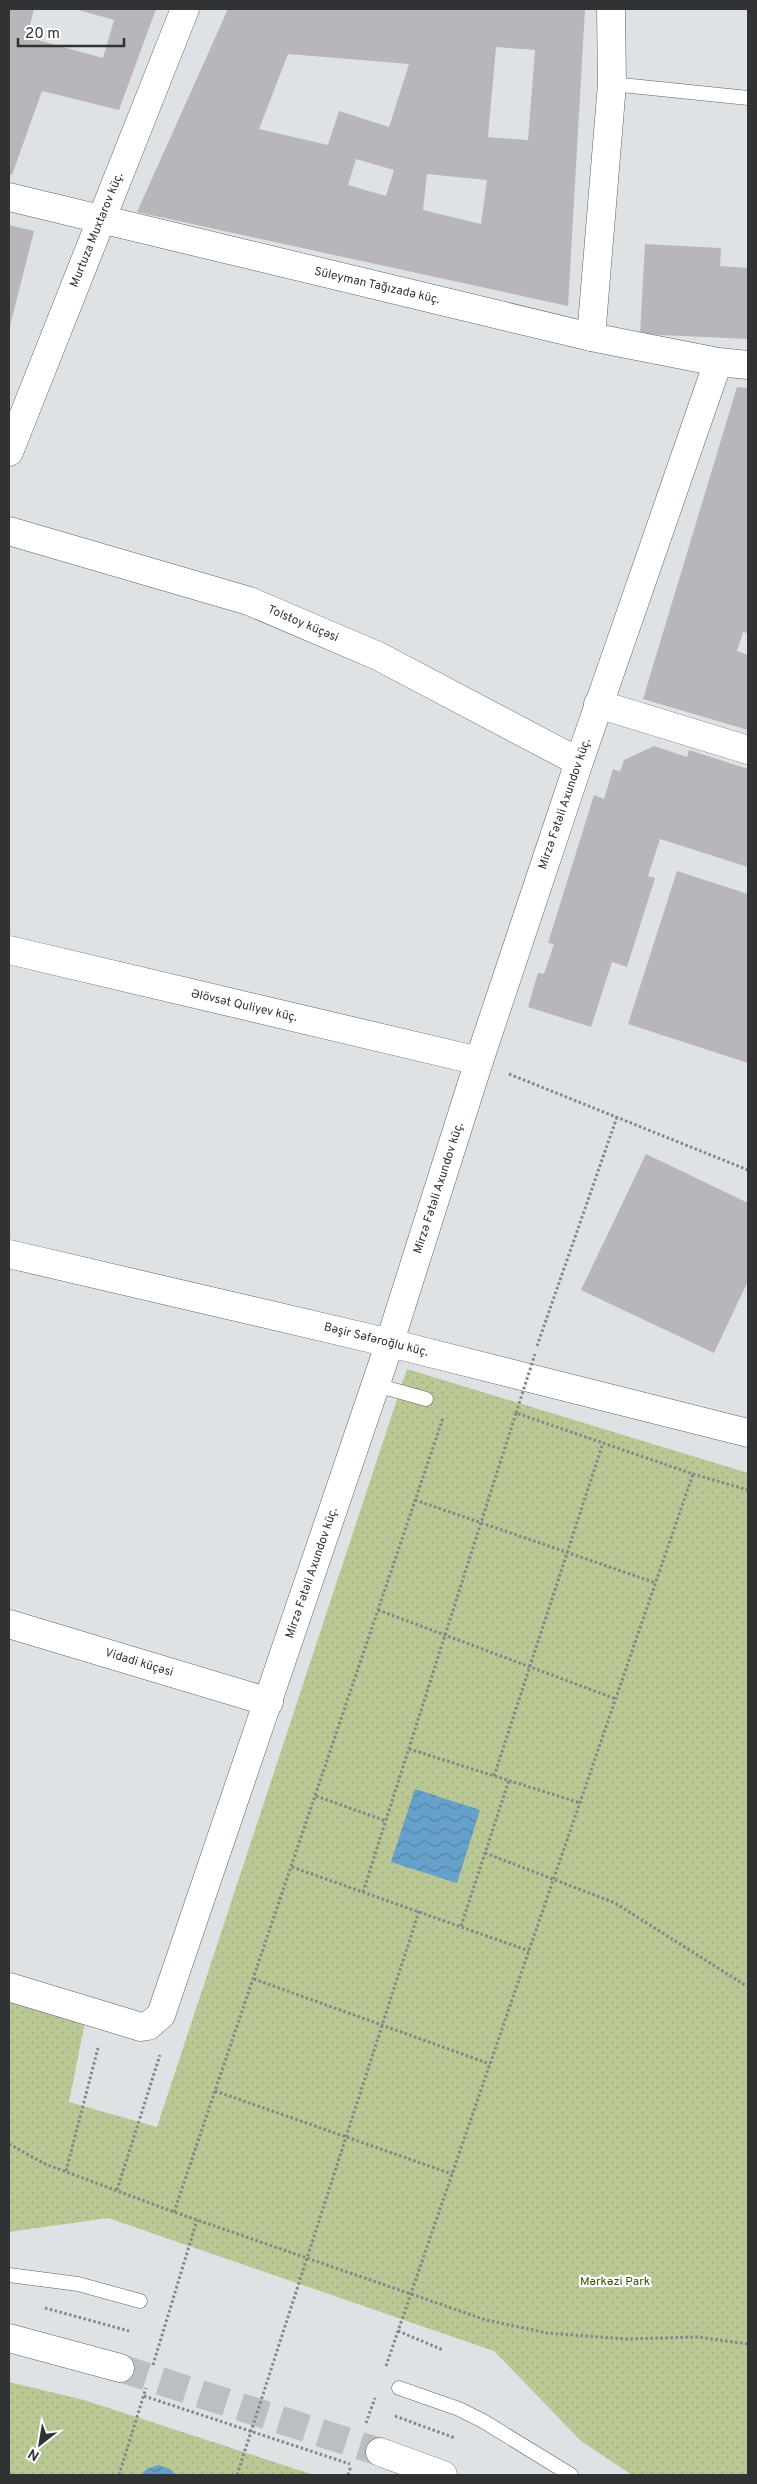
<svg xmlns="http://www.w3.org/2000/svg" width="757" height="2484" font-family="Overpass,sans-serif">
  <defs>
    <pattern id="park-dots" width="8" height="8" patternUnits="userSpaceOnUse" patternTransform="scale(1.25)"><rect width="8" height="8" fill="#b9c894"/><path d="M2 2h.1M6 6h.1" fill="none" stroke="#9fac80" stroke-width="1.8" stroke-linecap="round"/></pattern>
    <pattern id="water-waves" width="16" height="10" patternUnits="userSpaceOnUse" patternTransform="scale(1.25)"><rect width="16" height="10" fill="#66a1cb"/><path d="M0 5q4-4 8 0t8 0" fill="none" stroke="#5484a5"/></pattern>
  </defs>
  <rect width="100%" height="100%" fill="#dee2e5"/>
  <g fill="url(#park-dots)">
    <path d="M 407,1369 L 748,1473 L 748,2475 L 632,2475 L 581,2441 L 494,2351 L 108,2218 L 9,2232 L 9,1998 L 85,2022 L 69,2102 L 157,2127 Z"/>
    <path d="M 9,2382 L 84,2400 L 314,2475 L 9,2475 Z"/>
  </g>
  <g fill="url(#water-waves)">
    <path d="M 415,1789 L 480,1810 L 457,1883 L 391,1862 Z"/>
    <path d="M 158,2465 L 170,2469 L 176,2475 L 141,2475 L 147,2469 Z"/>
  </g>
  <g fill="#b8b6ba" fill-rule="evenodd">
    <path d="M 9,9 L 34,9 L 27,37 L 103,58 L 114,20 L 75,9 L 156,9 L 119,110 L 42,91 L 12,175 L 9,174 Z"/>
    <path d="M 228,9 L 585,9 L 568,306 L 137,212 ZM 496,47 L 535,50 L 528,140 L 488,137 ZM 288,54 L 409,64 L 389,127 L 339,111 L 328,145 L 259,129 ZM 356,159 L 394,170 L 386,196 L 348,185 ZM 427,174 L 487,180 L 481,224 L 423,210 Z"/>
    <path d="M 9,225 L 34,231 L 9,330 Z"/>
    <path d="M 645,244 L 721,248 L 720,266 L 748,268 L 748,339 L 640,334 Z"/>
    <path d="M 737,387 L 748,388 L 748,633 L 743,632 L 737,651 L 748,655 L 748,730 L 643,699 Z"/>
    <path d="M 654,746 L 687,757 L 689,750 L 748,769 L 748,867 L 660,839 L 648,876 L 655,878 L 627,967 L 612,962 L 591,1027 L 528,1007 L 538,973 L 544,974 L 554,944 L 548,943 L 594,795 L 604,799 L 613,769 L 620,772 L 624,760 Z"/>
    <path d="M 677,871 L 748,894 L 748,1063 L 628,1024 Z"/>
    <path d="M 646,1154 L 748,1203 L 748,1281 L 714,1353 L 581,1290 Z"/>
  </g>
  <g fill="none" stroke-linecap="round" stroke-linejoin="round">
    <path stroke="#bbbfc1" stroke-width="28" stroke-dasharray="28 14" stroke-linecap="butt" d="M 120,2368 L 380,2452"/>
    <g stroke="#5f6265" stroke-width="15">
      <g id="lane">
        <path d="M 612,84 L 748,98"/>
        <path d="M 376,1385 L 426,1399"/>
        <path d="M 9,2275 L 78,2284 L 140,2301"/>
        <path d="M 399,2388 L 459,2409 L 483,2421 L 571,2475"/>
      </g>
    </g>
    <g stroke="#5f6265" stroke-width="29">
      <g id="street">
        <path d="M 9,197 L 591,337 L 718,362 L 748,365"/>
        <path d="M 591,337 L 612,84 L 611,9"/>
        <path d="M 9,452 L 185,9"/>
        <path d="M 9,531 L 249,601 L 378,656 L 579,762"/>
        <path d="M 598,704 L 748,750"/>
        <path d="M 9,950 L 479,1061"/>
        <path d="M 9,1254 L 390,1343 L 748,1433"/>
        <path d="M 9,1624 L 269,1702"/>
        <path d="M 9,1987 L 141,2027 L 148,2026 L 161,2015 L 386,1354 L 479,1061 L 579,762 L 718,362"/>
      </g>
    </g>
    <g stroke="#5f6265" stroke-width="29">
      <g id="primary">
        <path d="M 9,2338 L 120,2368"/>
        <path d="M 380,2452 L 443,2475"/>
      </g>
    </g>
    <g stroke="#848789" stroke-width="3" stroke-dasharray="2.5 2.5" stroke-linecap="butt">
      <path d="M 509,1074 L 748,1170"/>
      <path d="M 537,1346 L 617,1117"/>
      <path d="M 415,1500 L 656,1583"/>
      <path d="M 378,1610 L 616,1699"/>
      <path d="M 409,1749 L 580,1803"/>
      <path d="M 494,1776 L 603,1443"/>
      <path d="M 316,1796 L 386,1821"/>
      <path d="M 485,1853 L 615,1903 L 748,1987"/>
      <path d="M 292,1867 L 529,1951"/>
      <path d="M 363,1892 L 516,1413 L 693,1474 L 748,1490"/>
      <path d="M 461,1926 L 509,1780"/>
      <path d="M 254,1979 L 490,2064"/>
      <path d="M 215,2091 L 452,2174"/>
      <path d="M 9,2144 L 45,2164 L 174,2212 L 486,2320 L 547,2333 L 626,2339 L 698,2337 L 748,2344"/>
      <path d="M 66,2171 L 98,2048"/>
      <path d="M 117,2190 L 160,2055"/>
      <path d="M 174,2212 L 443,1418"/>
      <path d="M 45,2308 L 129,2331"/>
      <path d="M 398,2331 L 443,2350"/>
      <path d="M 153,2365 L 197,2220"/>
      <path d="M 386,2366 L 693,1474"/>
      <path d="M 144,2396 L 350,2464"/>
      <path d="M 395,2416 L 455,2438"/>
      <path d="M 366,2423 L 375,2398"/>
      <path d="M 119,2475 L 146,2388"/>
      <path d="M 237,2475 L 419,1911"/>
      <path d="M 348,2475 L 351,2466"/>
    </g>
    <use href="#lane" stroke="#fff" stroke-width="14"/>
    <use href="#street" stroke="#fff" stroke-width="28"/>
    <use href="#primary" stroke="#fff" stroke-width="28"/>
    <path stroke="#848789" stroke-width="3" stroke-dasharray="2.5 2.5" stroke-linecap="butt" d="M 516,1413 L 535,1354"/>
  </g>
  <g text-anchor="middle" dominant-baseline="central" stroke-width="4.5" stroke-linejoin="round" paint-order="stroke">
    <g font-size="12" fill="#303233" stroke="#fff">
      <text transform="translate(97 230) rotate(-68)">Murtuza Muxtarov küç.</text>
      <text transform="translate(377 286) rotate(13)">Süleyman Tağızadə küç.</text>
      <text transform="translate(303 624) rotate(23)">Tolstoy küçəsi</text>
      <text transform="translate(565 804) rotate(-71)">Mirzə Fətəli Axundov küç.</text>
      <text transform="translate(244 1006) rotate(13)">Əlövsət Quliyev küç.</text>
      <text transform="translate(439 1188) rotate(-72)">Mirzə Fətəli Axundov küç.</text>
      <text transform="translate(376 1340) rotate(14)">Bəşir Səfəroğlu küç.</text>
      <text transform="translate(312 1573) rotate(-71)">Mirzə Fətəli Axundov küç.</text>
      <text transform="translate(139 1663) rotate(17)">Vidadi küçəsi</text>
    </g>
    <g font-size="12" fill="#404f03" stroke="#fff">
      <text x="615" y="2282">Mərkəzi Park</text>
    </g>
  </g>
  <rect width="757" height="2484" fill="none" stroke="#303233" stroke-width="20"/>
  <g transform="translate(40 2444) rotate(211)" stroke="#ffffff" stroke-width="4" paint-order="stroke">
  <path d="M0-4L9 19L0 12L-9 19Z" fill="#303233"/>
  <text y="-8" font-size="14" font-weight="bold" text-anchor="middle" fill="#303233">N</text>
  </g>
  <path d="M18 38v8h106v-8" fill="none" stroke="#303233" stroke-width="2.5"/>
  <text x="25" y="38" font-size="15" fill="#303233" stroke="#ffffff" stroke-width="4" paint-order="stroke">20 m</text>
</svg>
